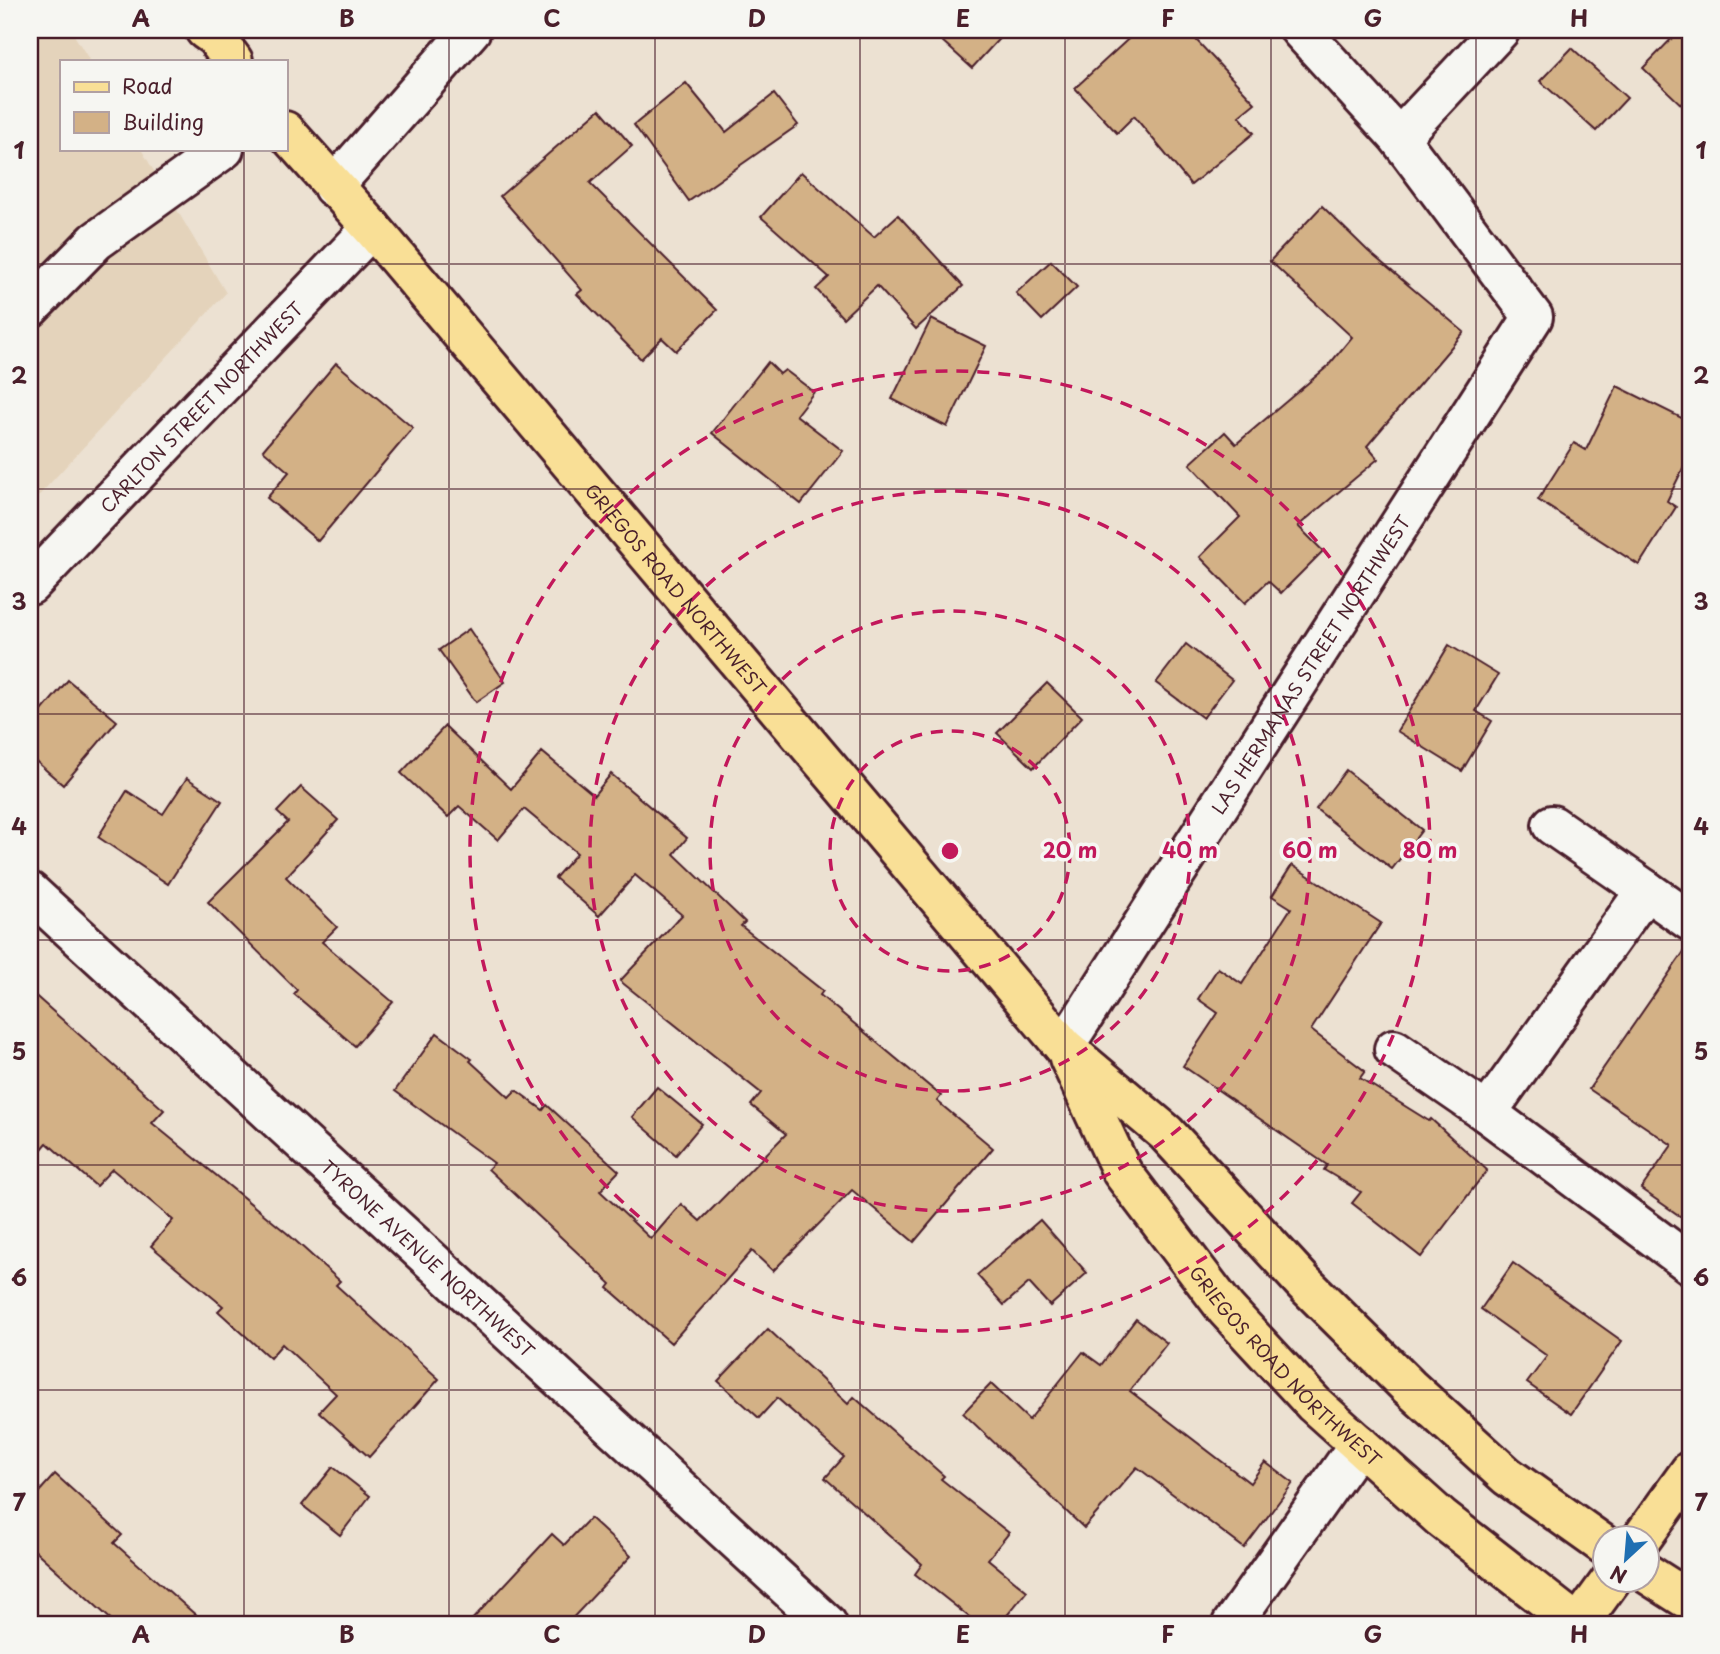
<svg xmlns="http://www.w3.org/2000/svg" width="1720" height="1654" font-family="'Playpen Sans',sans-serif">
  <rect width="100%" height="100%" fill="#ece1d2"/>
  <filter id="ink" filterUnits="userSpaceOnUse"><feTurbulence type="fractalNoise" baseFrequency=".0143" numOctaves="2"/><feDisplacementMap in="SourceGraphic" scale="14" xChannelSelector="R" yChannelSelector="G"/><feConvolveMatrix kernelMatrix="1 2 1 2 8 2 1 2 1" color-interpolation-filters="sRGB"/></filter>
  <g filter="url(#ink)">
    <path fill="#e4d3bb" d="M 30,30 L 71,30 L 90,61 L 61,61 L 61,149 L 141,149 L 226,293 L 30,505 Z"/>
    <g fill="#d3b186" stroke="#4a1f2b" stroke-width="2">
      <path d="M 930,30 L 1007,30 L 972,68 Z"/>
      <path d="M 1138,30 L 1187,30 L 1255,103 L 1239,116 L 1254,133 L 1191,185 L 1134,116 L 1117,133 L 1075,88 Z"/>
      <path d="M 1680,30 L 1690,30 L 1690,113 L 1643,68 Z"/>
      <path d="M 1572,48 L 1627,98 L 1596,131 L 1540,81 Z"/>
      <path d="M 686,83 L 726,132 L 774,94 L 798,125 L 689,201 L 634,125 Z"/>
      <path d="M 600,109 L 632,146 L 590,183 L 717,310 L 676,351 L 662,338 L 641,359 L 577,294 L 582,290 L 500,196 Z"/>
      <path d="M 801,172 L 874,237 L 898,215 L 963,286 L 916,329 L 877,286 L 843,318 L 816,289 L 829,277 L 761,217 Z"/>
      <path d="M 1322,206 L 1368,251 L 1464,332 L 1367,446 L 1378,459 L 1298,526 L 1323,551 L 1281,593 L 1268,581 L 1245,603 L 1200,557 L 1240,517 L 1190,464 L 1225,432 L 1236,444 L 1328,366 L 1352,337 L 1270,261 Z"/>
      <path d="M 1051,261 L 1077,287 L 1042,320 L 1016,293 Z"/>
      <path d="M 931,319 L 986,346 L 947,427 L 892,399 Z"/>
      <path d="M 768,362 L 780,374 L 785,370 L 814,392 L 796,415 L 843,451 L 801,504 L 712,433 Z"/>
      <path d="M 336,363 L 413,428 L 318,541 L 267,498 L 289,472 L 263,450 Z"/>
      <path d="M 1617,386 L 1690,422 L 1690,454 L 1667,501 L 1676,507 L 1639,565 L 1538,500 L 1574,443 L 1586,450 Z"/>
      <path d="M 469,629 L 505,682 L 476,702 L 439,650 Z"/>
      <path d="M 1186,644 L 1232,680 L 1203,718 L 1156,683 Z"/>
      <path d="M 1449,645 L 1498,675 L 1476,711 L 1492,721 L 1462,771 L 1397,731 Z"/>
      <path d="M 68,680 L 117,721 L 63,785 L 30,756 L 30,725 Z"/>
      <path d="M 1047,683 L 1082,717 L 1033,768 L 997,733 Z"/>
      <path d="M 445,726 L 511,789 L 542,752 L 594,795 L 611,774 L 687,838 L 674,854 L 745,922 L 741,926 L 823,991 L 820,995 L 941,1096 L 937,1101 L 993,1148 L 914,1242 L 852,1190 L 773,1271 L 752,1251 L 671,1343 L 608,1288 L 611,1284 L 488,1169 L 494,1163 L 395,1091 L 437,1033 L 472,1059 L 470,1061 L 509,1097 L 516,1090 L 543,1110 L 547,1105 L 619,1171 L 600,1191 L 651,1239 L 681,1204 L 700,1221 L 786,1134 L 751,1105 L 761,1093 L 620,981 L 682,915 L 635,875 L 599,916 L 555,878 L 577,853 L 524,809 L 498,840 L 459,806 L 448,817 L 401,773 Z"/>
      <path d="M 1346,770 L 1422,830 L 1392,869 L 1316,809 Z"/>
      <path d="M 187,778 L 222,801 L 168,884 L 98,837 L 127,791 L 163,814 Z"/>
      <path d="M 301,787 L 338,820 L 286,877 L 337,927 L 322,942 L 393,1002 L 355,1046 L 294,994 L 297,990 L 208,902 L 288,822 L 277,812 Z"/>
      <path d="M 1292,865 L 1381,923 L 1311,1030 L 1365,1071 L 1360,1078 L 1429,1121 L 1431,1119 L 1487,1170 L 1421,1257 L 1352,1203 L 1361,1192 L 1324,1170 L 1327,1165 L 1183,1066 L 1218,1013 L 1198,999 L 1218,968 L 1242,984 L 1291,908 L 1272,896 Z"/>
      <path d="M 1690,943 L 1690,1223 L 1641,1189 L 1672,1145 L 1589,1089 Z"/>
      <path d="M 30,991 L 164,1110 L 152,1123 L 288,1234 L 340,1281 L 336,1285 L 439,1379 L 369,1457 L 319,1412 L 336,1394 L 282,1344 L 270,1358 L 218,1311 L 223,1306 L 151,1246 L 173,1220 L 112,1169 L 96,1186 L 47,1143 L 30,1163 Z"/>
      <path d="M 657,1087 L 702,1124 L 676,1155 L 632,1117 Z"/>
      <path d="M 1040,1220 L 1087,1273 L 1050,1306 L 1029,1283 L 1004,1305 L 977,1275 Z"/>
      <path d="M 1513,1263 L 1622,1341 L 1571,1414 L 1527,1383 L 1547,1356 L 1481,1309 Z"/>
      <path d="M 1136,1319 L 1167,1343 L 1130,1391 L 1250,1483 L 1265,1462 L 1293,1483 L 1244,1548 L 1137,1467 L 1084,1528 L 963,1413 L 991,1384 L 1029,1420 L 1083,1352 L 1101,1365 Z"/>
      <path d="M 768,1329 L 848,1404 L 854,1397 L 944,1476 L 941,1479 L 1009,1533 L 988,1559 L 1027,1591 L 1000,1624 L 978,1624 L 915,1574 L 922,1564 L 825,1478 L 844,1457 L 777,1398 L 759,1418 L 718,1381 Z"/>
      <path d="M 333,1467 L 370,1496 L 340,1535 L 302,1505 Z"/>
      <path d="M 55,1474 L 122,1535 L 114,1543 L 206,1624 L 116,1624 L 30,1546 L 30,1502 Z"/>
      <path d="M 590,1518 L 631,1556 L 567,1624 L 468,1624 L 552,1534 L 564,1545 Z"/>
    </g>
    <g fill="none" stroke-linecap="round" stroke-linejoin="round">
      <g stroke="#4a1f2b" stroke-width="44">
        <g id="minor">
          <path d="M 1399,138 L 1500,30"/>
          <path d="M 333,187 L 471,30"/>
          <path d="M 30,308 L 96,241 L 224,149"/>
          <path id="s1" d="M 30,585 L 372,228"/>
          <path d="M 1552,825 L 1646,890"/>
          <path id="s2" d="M 30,892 L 827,1624"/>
          <path d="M 1690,921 L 1646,890 L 1487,1113 L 1690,1264"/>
          <path id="s3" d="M 1064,1047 L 1533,317 L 1399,138 L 1300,30"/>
          <path d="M 1394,1049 L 1487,1113"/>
          <path d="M 1232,1624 L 1359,1444"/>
        </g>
      </g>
      <g stroke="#4a1f2b" stroke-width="44">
        <g id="major">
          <path d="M 205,30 L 215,37 L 233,61"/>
          <path id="s4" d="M 285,131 L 372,228 L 1064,1047 L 1166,1133 L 1304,1283 L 1409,1387 L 1507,1476 L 1604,1545"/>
          <path id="s5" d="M 1069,1058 L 1122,1172 L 1226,1309 L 1314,1404 L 1441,1518 L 1577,1624"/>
          <path d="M 1642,1538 L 1690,1471"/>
          <path d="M 1646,1573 L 1690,1601"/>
          <path d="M 1579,1624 L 1611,1580"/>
        </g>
      </g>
      <use href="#minor" stroke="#f6f6f2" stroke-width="38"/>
      <use href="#major" stroke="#f9df96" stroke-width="38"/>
    </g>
  </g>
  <path fill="none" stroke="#4a1f2b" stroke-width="2" stroke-opacity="0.55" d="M 244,30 L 244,61M 449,30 L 449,1624M 655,30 L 655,1624M 860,30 L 860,1624M 1065,30 L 1065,1624M 1271,30 L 1271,1624M 1476,30 L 1476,1624M 244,149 L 244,1624M 30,264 L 1690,264M 30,489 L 1690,489M 30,714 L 1690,714M 30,940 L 1690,940M 30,1165 L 1690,1165M 30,1390 L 1690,1390"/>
  <g fill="none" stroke="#c2185b" stroke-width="3.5" stroke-dasharray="12 9">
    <circle cx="950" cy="851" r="120"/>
    <circle cx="950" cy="851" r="240"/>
    <circle cx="950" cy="851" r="360"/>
    <circle cx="950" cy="851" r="480"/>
  </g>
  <g text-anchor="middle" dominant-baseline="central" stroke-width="7" stroke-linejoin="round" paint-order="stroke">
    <g font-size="18" fill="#4a1f2b" stroke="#f6f6f2">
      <text stroke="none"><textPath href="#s1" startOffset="247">CARLTON STREET NORTHWEST</textPath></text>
      <text stroke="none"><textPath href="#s4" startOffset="602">GRIEGOS ROAD NORTHWEST</textPath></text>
      <text stroke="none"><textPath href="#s3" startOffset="455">LAS HERMANAS STREET NORTHWEST</textPath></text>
      <text stroke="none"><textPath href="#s2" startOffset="541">TYRONE AVENUE NORTHWEST</textPath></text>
      <text stroke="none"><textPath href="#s5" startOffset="380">GRIEGOS ROAD NORTHWEST</textPath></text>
    </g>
  </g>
  <circle cx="950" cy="851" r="10" fill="#c2185b" stroke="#f6f6f2" stroke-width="3.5"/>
  <g font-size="21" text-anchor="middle" font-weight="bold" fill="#c2185b" stroke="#f6f6f2" stroke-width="7" stroke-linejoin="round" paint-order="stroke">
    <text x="1070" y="858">20 m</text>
    <text x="1190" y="858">40 m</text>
    <text x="1310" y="858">60 m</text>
    <text x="1430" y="858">80 m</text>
  </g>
  <rect width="1720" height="1654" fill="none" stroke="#f6f6f2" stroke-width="77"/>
  <rect x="60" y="60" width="228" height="91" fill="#f6f6f2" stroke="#b1a0a2" stroke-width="2"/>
  <rect x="74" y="82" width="35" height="10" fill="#f9df96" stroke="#b1a0a2" stroke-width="2"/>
  <text x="122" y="94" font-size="21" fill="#4a1f2b">Road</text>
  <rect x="74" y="112" width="35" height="21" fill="#d3b186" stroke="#b1a0a2" stroke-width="2"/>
  <text x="122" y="130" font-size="21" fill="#4a1f2b">Building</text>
  <g transform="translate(1626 1559) rotate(206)"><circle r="33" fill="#f6f6f2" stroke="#b1a0a2" stroke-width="2"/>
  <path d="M0-5L12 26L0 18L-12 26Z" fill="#1f6fb2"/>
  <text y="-10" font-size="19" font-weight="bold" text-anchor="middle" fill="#4a1f2b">N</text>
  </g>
  <rect x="38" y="38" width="1644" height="1578" fill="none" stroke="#4a1f2b" stroke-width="2.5"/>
  <g font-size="23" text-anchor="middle" font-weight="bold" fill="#4a1f2b">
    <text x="141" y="27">A</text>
    <text x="347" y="27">B</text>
    <text x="552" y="27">C</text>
    <text x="757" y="27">D</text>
    <text x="963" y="27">E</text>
    <text x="1168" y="27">F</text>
    <text x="1373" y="27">G</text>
    <text x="1579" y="27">H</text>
    <text x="19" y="159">1</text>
    <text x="1701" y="159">1</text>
    <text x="19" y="384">2</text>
    <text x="1701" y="384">2</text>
    <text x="19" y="610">3</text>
    <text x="1701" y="610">3</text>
    <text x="19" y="835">4</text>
    <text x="1701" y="835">4</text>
    <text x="19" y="1060">5</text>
    <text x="1701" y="1060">5</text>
    <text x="19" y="1286">6</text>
    <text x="1701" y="1286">6</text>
    <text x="19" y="1511">7</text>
    <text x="1701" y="1511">7</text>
    <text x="141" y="1643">A</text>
    <text x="347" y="1643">B</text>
    <text x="552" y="1643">C</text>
    <text x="757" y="1643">D</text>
    <text x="963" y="1643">E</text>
    <text x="1168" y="1643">F</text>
    <text x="1373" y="1643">G</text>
    <text x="1579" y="1643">H</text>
  </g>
</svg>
